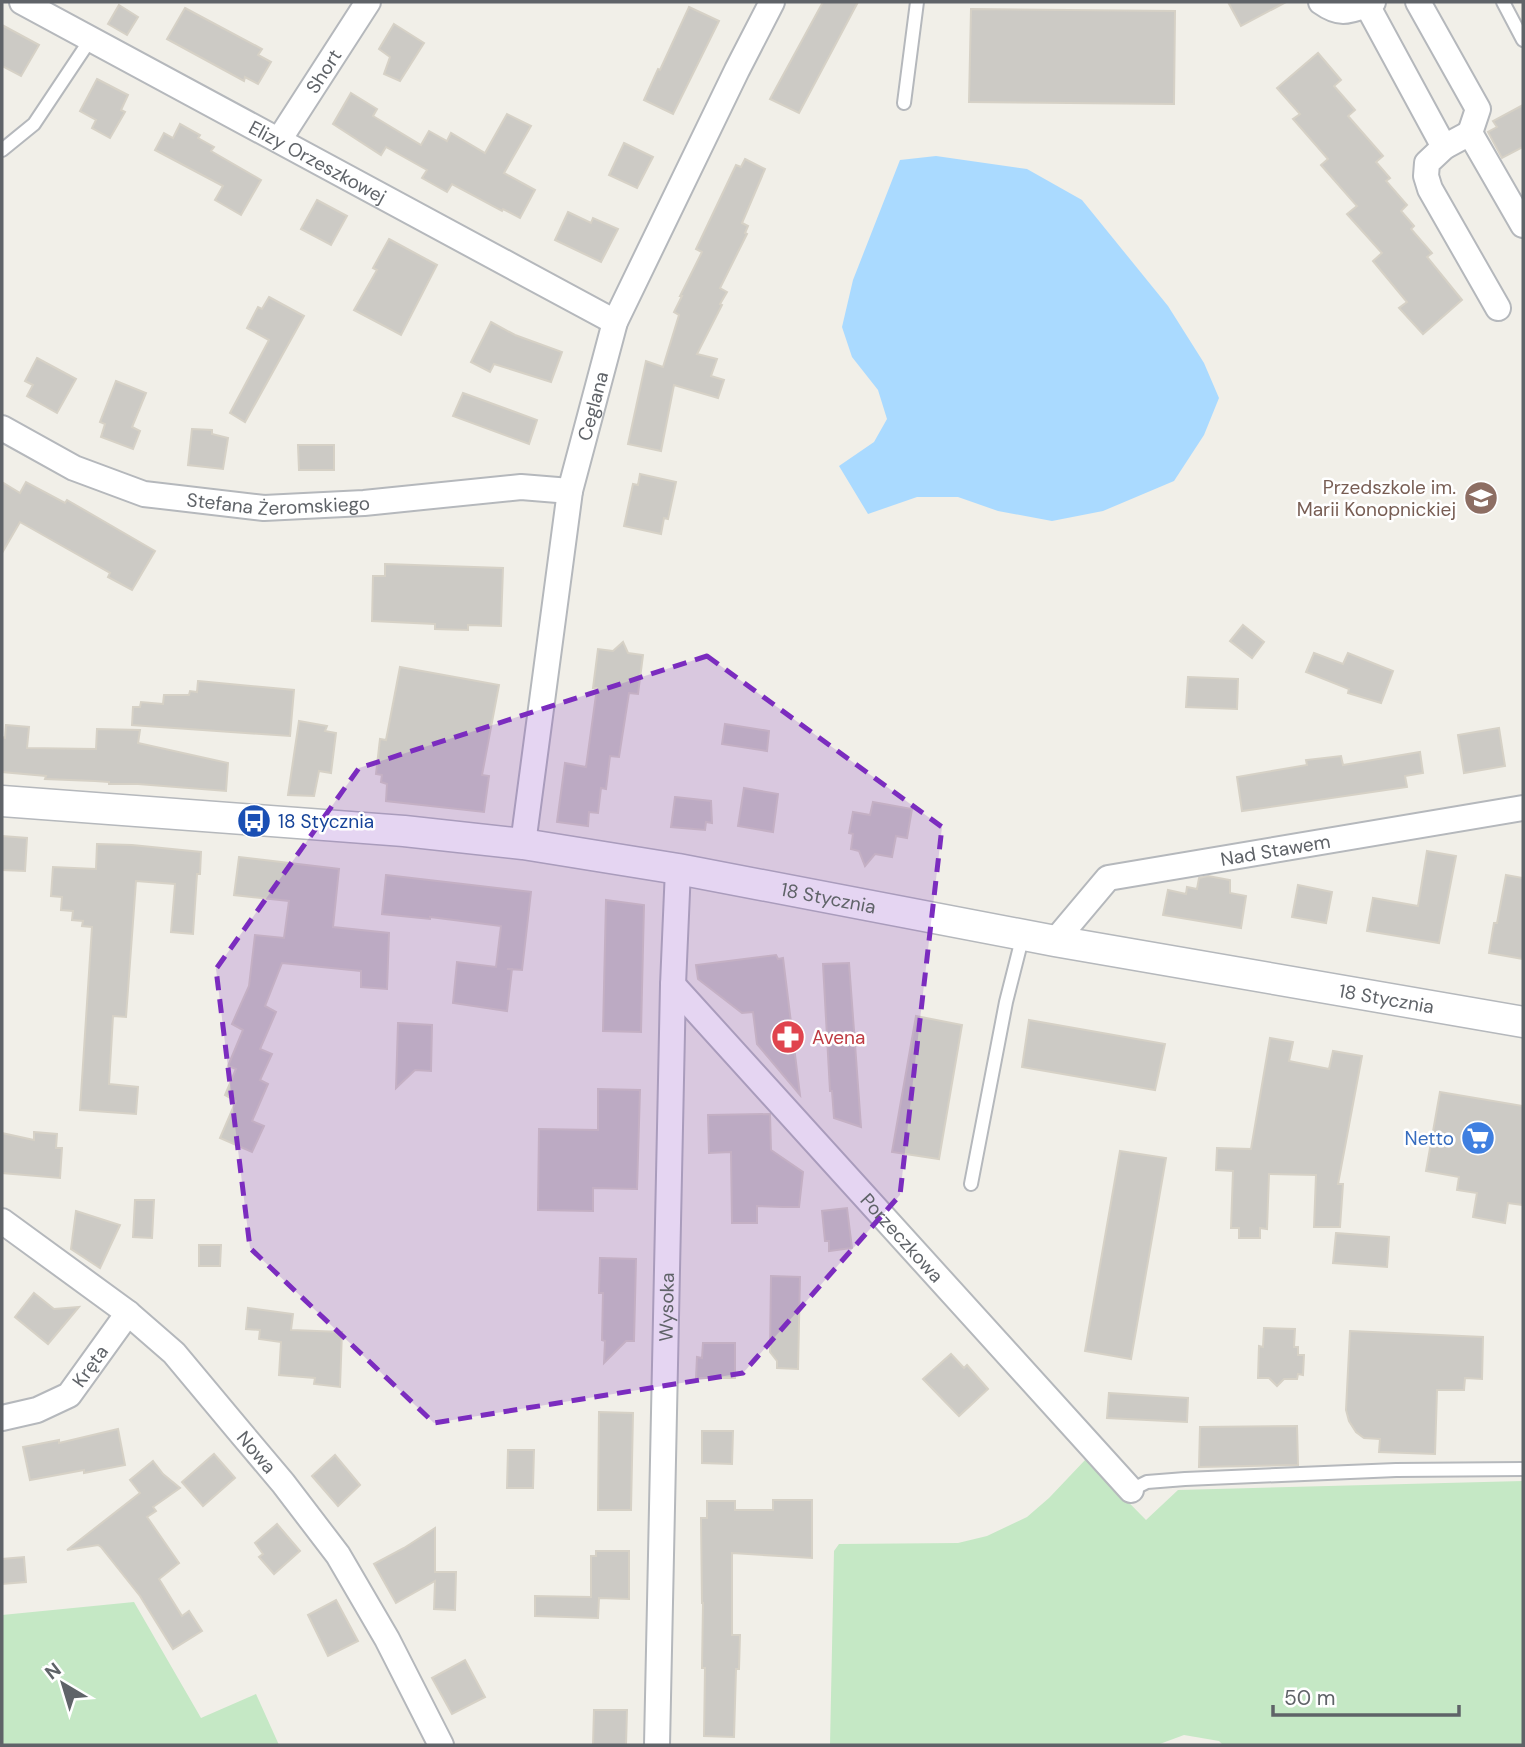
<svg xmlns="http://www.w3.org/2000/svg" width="1525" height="1747" font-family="'DM Sans',sans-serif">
  <rect width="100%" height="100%" fill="#f1efe8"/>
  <g fill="#c5e8c5">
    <path d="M 1086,1459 L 1146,1520 L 1178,1490 L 1523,1481 L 1523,1745 L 1223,1745 L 1219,1741 L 1184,1735 L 1157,1745 L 830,1745 L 834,1551 L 839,1544 L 958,1543 L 987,1536 L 1027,1517 L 1049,1498 Z"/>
    <path d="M 134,1602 L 201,1718 L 256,1694 L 279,1745 L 2,1745 L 2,1615 Z"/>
  </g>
  <path fill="#aadaff" d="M 936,156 L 1027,169 L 1082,200 L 1168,306 L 1204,363 L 1219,398 L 1204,435 L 1174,481 L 1103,511 L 1052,521 L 998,511 L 958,497 L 917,497 L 868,514 L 839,466 L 874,442 L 887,419 L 878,390 L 852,357 L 842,327 L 853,280 L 900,160 Z"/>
  <g fill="#cccac5" stroke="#d6d1c6" stroke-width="2">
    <path d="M 823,2 L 858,2 L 799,113 L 770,99 Z"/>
    <path d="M 1228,2 L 1286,2 L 1241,26 Z"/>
    <path d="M 119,5 L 138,17 L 127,35 L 108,24 Z"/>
    <path d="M 689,7 L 719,21 L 673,114 L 644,100 L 658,69 L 660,70 Z"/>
    <path d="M 185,8 L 262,49 L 258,55 L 271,62 L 258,84 L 245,77 L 244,81 L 167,39 Z"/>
    <path d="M 971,9 L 1175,11 L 1174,104 L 969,102 Z"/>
    <path d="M 394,24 L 424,43 L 400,81 L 384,74 L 390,57 L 379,49 Z"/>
    <path d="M 2,25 L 39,45 L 21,76 L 2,66 Z"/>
    <path d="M 1318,53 L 1341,80 L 1334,86 L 1355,110 L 1348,116 L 1383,156 L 1376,162 L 1390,178 L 1386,181 L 1407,205 L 1401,211 L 1414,226 L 1411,229 L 1432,253 L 1427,257 L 1462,300 L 1423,334 L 1399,308 L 1407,302 L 1373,261 L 1382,253 L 1347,214 L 1357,206 L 1321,165 L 1328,159 L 1293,119 L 1300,114 L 1277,88 Z"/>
    <path d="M 97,79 L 128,95 L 121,110 L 125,112 L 110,138 L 92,128 L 96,120 L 80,111 Z"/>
    <path d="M 351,93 L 377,109 L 373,116 L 421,145 L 429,131 L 447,141 L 451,133 L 485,153 L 507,114 L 531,126 L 504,173 L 535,190 L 520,218 L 503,209 L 502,211 L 452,184 L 447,192 L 422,178 L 427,170 L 386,147 L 381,155 L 333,124 Z"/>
    <path d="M 1523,105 L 1523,147 L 1502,158 L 1488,132 L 1497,127 L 1493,121 Z"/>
    <path d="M 180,124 L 200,135 L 198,138 L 214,147 L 211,151 L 261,180 L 241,215 L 215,200 L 223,186 L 155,150 L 164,133 L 173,138 Z"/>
    <path d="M 624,143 L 653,157 L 637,188 L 609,175 Z"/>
    <path d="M 745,159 L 765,169 L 742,223 L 748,226 L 745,233 L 747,234 L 720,288 L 727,292 L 720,304 L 722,305 L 697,354 L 717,359 L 711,376 L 724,380 L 718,398 L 674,385 L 661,451 L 628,444 L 646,361 L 663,367 L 679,315 L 674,312 L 682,296 L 680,296 L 702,252 L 696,249 L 736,165 L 741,167 Z"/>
    <path d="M 317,200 L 347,216 L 331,245 L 301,229 Z"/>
    <path d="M 568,212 L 591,223 L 593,218 L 618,229 L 601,262 L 555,240 Z"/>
    <path d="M 389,239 L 437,265 L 401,335 L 354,310 L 377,270 L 373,268 Z"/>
    <path d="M 269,297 L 304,316 L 245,422 L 230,413 L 269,340 L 247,328 L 258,307 L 262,309 Z"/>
    <path d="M 491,322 L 515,335 L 562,352 L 551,382 L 494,364 L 490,372 L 471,362 Z"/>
    <path d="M 37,358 L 76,379 L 57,413 L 27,396 L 33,385 L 25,381 Z"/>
    <path d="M 116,381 L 146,393 L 132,427 L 140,431 L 133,449 L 101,437 L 105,424 L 100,422 Z"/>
    <path d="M 463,393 L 537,420 L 529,444 L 453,416 Z"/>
    <path d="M 192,429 L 212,430 L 212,434 L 228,438 L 223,469 L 188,465 Z"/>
    <path d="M 298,445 L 334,445 L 334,470 L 299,470 Z"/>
    <path d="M 640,474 L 676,482 L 668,519 L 664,518 L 661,534 L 624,526 L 633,484 L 638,485 Z"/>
    <path d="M 2,482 L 20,493 L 26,482 L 65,503 L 67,500 L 155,551 L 132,590 L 108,577 L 110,573 L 20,522 L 2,553 Z"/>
    <path d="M 385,564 L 503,568 L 501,626 L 468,625 L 468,630 L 435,629 L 435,624 L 372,621 L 373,576 L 385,576 Z"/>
    <path d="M 1243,625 L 1264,642 L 1252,658 L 1230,641 Z"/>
    <path d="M 623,642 L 628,653 L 643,655 L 638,694 L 629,693 L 619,757 L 610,756 L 606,789 L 601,788 L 598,813 L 589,812 L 588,826 L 557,822 L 565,763 L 586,767 L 597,688 L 593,688 L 598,649 L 613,651 Z"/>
    <path d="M 1314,653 L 1343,664 L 1348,653 L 1393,671 L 1381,703 L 1348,693 L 1349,689 L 1306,672 Z"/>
    <path d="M 400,667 L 499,685 L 482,775 L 489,776 L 484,812 L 386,801 L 387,784 L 381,782 L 382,775 L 376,774 L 380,739 L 386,740 Z"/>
    <path d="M 1188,677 L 1238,679 L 1237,709 L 1186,707 Z"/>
    <path d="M 198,681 L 294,690 L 290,736 L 132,725 L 133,707 L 140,707 L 141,702 L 163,704 L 164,695 L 189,695 L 190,691 L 197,692 Z"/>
    <path d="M 299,721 L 327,726 L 325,731 L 336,733 L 331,773 L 319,771 L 314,796 L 288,795 Z"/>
    <path d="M 725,724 L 769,731 L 767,751 L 722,744 Z"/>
    <path d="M 6,725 L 29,727 L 27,748 L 96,749 L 97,729 L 140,730 L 138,743 L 228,763 L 226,791 L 138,784 L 109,784 L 109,782 L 95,781 L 45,779 L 46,776 L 2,772 L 2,737 L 5,738 Z"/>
    <path d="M 1499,728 L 1505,766 L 1464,773 L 1458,735 Z"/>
    <path d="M 1420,752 L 1423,773 L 1405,776 L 1407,787 L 1242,811 L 1237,777 L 1307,765 L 1306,760 L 1341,756 L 1343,765 Z"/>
    <path d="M 744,788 L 778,794 L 773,832 L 738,826 Z"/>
    <path d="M 675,797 L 711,801 L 712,823 L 706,822 L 705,830 L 671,827 Z"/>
    <path d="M 873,802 L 912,809 L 907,838 L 896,836 L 892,857 L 875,854 L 865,866 L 859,851 L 851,849 L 853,834 L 849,833 L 853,812 L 870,815 Z"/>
    <path d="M 2,836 L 27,838 L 25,871 L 2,870 Z"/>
    <path d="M 97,844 L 132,845 L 201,852 L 200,874 L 197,874 L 193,934 L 171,932 L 175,884 L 136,881 L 126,1017 L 113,1016 L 109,1084 L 138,1087 L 136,1114 L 80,1110 L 92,927 L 82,926 L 83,921 L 72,920 L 73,911 L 61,910 L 62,897 L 51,896 L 53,867 L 96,869 Z"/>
    <path d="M 1427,851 L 1456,856 L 1439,943 L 1367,931 L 1373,898 L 1418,906 Z"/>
    <path d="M 239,857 L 339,869 L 333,927 L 389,933 L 387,989 L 361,987 L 361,971 L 282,963 L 265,1006 L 276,1012 L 260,1049 L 272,1054 L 260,1080 L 268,1084 L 252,1121 L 264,1126 L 252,1152 L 220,1138 L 236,1101 L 225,1095 L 236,1069 L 228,1066 L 243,1030 L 232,1024 L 249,986 L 255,935 L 284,938 L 289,901 L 234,895 Z"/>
    <path d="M 386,875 L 531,892 L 522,970 L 507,969 L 512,969 L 507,1011 L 453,1003 L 457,962 L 496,967 L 501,926 L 430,917 L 430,919 L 382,914 Z"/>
    <path d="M 1506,875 L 1523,878 L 1523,959 L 1489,953 L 1494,923 L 1497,923 Z"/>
    <path d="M 1208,876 L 1230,880 L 1230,893 L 1246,896 L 1241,928 L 1163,915 L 1168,890 L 1186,894 L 1187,887 L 1197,889 L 1199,878 Z"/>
    <path d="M 1298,885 L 1332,892 L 1326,923 L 1292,917 Z"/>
    <path d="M 606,900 L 644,905 L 641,1032 L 603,1031 Z"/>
    <path d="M 776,955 L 778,959 L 783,958 L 800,1095 L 757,1044 L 753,1012 L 742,1013 L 698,979 L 696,965 Z"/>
    <path d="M 849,963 L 855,1044 L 861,1127 L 834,1118 L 832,1091 L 830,1091 L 823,964 Z"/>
    <path d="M 916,1016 L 962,1025 L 939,1159 L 892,1152 Z"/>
    <path d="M 1029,1020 L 1165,1044 L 1155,1090 L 1022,1067 Z"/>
    <path d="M 398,1023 L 432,1025 L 431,1071 L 415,1070 L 396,1088 Z"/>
    <path d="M 1270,1038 L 1293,1042 L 1289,1061 L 1329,1069 L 1333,1051 L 1362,1056 L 1338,1184 L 1343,1184 L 1340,1227 L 1314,1227 L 1316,1175 L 1269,1174 L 1267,1229 L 1260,1228 L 1260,1238 L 1239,1238 L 1239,1228 L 1231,1228 L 1233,1171 L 1216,1170 L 1217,1148 L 1251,1149 Z"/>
    <path d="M 598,1089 L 640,1090 L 637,1189 L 593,1188 L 593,1211 L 538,1210 L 539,1129 L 598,1130 Z"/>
    <path d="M 1440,1092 L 1523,1106 L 1523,1205 L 1508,1203 L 1505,1223 L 1473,1217 L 1477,1193 L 1457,1190 L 1459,1177 L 1426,1171 Z"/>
    <path d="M 770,1114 L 771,1150 L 803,1172 L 799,1207 L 783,1207 L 757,1206 L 757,1223 L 732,1223 L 731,1152 L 709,1153 L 708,1115 Z"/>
    <path d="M 34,1132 L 57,1134 L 56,1148 L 62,1148 L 60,1178 L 2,1173 L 2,1133 L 34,1140 Z"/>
    <path d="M 1120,1151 L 1166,1158 L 1131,1359 L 1085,1351 Z"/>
    <path d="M 135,1200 L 154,1200 L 152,1238 L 133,1237 Z"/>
    <path d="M 847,1208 L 852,1248 L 829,1251 L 829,1241 L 825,1241 L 822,1211 Z"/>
    <path d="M 76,1211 L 120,1225 L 100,1268 L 71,1249 Z"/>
    <path d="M 1336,1233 L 1389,1237 L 1387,1267 L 1333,1263 Z"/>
    <path d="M 199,1245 L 221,1245 L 220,1266 L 199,1266 Z"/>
    <path d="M 600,1258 L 636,1259 L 634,1341 L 626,1341 L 604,1363 L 605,1341 L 602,1340 L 603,1293 L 599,1293 Z"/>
    <path d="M 771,1276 L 800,1277 L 798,1369 L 777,1368 L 777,1361 L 770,1352 Z"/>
    <path d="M 34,1293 L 54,1309 L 79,1307 L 48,1344 L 15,1317 Z"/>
    <path d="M 248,1308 L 293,1314 L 291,1330 L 342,1332 L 340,1387 L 314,1384 L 315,1378 L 279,1375 L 281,1342 L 259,1339 L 260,1330 L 246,1329 Z"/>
    <path d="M 1264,1328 L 1295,1329 L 1294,1347 L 1298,1347 L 1298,1355 L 1304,1355 L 1303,1375 L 1298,1374 L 1297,1379 L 1284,1379 L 1277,1386 L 1269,1378 L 1258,1378 L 1259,1346 L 1263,1347 Z"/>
    <path d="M 1350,1331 L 1483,1337 L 1482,1379 L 1465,1378 L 1464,1390 L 1437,1390 L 1435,1454 L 1379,1452 L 1380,1439 L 1364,1438 L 1356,1432 L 1349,1421 L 1346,1410 Z"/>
    <path d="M 703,1343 L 735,1343 L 735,1378 L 696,1378 L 697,1357 L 702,1358 Z"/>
    <path d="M 951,1354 L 964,1368 L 967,1365 L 988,1389 L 959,1416 L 923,1379 Z"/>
    <path d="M 1109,1393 L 1188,1398 L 1187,1422 L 1107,1418 Z"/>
    <path d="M 599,1412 L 633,1413 L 631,1510 L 598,1510 Z"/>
    <path d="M 1297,1426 L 1298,1465 L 1199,1467 L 1200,1427 Z"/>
    <path d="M 118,1429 L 125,1465 L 84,1473 L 84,1470 L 30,1480 L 23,1447 L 59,1440 L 59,1443 Z"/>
    <path d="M 702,1431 L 733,1431 L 732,1464 L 702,1463 Z"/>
    <path d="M 508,1450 L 534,1450 L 533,1488 L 507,1488 Z"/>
    <path d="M 214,1454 L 235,1478 L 203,1506 L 182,1482 Z"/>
    <path d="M 335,1455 L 360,1485 L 338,1506 L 312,1476 Z"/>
    <path d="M 153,1461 L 163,1474 L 180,1488 L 153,1507 L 156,1511 L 147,1517 L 179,1563 L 159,1579 L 182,1616 L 189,1611 L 202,1631 L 173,1649 L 140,1596 L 101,1547 L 98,1545 L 67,1550 L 140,1493 L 130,1480 Z"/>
    <path d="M 773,1500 L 812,1500 L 812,1558 L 732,1553 L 732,1635 L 740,1635 L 739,1669 L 736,1669 L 734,1737 L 704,1736 L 705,1668 L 702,1668 L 703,1603 L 702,1603 L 701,1518 L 707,1518 L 707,1501 L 735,1501 L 735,1510 L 773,1510 Z"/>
    <path d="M 277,1524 L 300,1551 L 274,1574 L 259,1557 L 263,1554 L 255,1543 Z"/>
    <path d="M 435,1528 L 435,1572 L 456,1572 L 455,1610 L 434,1609 L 435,1581 L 396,1603 L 374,1564 L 404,1548 Z"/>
    <path d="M 596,1551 L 629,1551 L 629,1599 L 599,1598 L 598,1618 L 535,1616 L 535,1596 L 591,1597 L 591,1556 L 596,1556 Z"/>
    <path d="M 24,1557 L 26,1582 L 2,1584 L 2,1559 Z"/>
    <path d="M 336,1600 L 358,1641 L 328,1656 L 308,1615 Z"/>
    <path d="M 465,1660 L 485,1697 L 452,1714 L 432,1678 Z"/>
    <path d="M 594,1710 L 627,1710 L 626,1745 L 593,1745 Z"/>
  </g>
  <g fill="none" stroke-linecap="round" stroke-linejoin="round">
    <g stroke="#b5b8bc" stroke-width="16">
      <g id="service">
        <path d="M 1503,2 L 1523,40"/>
        <path d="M 904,103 L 917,2"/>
        <path d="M 2,150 L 34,124 L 90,40"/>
        <path d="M 971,1184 L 1006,1002 L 1023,935"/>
        <path d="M 1131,1490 L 1147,1482 L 1185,1479 L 1396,1470 L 1523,1469"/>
      </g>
    </g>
    <g stroke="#b5b8bc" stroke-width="28">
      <g id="minor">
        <path id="s1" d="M 22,2 L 615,322"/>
        <path d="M 1321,2 C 1339,15 1347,12 1367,5"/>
        <path d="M 1373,2 L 1367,5 L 1444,147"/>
        <path d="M 1418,2 L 1478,109 L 1470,133"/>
        <path id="s2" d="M 279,140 L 368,2"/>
        <path d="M 1498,308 L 1430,189 L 1426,176 L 1427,163 L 1444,147 L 1470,133 L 1523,225"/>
        <path id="s3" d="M 2,428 L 74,468 L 144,494 L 264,508 L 364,503 L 521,487 L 570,491"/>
        <path id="s4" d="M 523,844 L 570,491 L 615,322 L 737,70 L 772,2"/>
        <path id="s5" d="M 1055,941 L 1108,878 L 1523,808"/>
        <path id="s6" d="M 673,985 L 1131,1490"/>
        <path id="s7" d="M 2,1221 L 128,1313 L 174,1353 L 240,1432 L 283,1483 L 338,1555 L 387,1639 L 441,1745"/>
        <path id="s8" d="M 2,1418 L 37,1410 L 69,1395 L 128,1313"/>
        <path id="s9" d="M 657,1745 L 673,985 L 678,869"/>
      </g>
    </g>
    <g stroke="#b5b8bc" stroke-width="33">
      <g id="tertiary">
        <path id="s10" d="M 2,801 L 404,831 L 523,844 L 678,869 L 1055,941 L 1523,1022"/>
      </g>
    </g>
    <use href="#service" stroke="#fff" stroke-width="12"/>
    <use href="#minor" stroke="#fff" stroke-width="24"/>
    <use href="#tertiary" stroke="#fff" stroke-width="30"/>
  </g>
  <path fill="#7b2cbf" fill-opacity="0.2" stroke="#7b2cbf" stroke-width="5" stroke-dasharray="14 9" stroke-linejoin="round" d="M 707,656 L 942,827 L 900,1195 L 743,1373 L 434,1423 L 250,1248 L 216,969 L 359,768 Z"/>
  <defs>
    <g id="school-disc" transform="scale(1.75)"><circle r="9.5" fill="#8d6e63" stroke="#fff"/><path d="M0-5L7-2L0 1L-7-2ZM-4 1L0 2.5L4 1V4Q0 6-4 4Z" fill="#fff"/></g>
    <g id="bus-disc" transform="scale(1.75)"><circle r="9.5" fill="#1a4fb4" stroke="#fff"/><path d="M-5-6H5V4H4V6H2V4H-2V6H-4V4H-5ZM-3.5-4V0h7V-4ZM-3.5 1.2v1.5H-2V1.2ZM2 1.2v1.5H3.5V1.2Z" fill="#fff"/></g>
    <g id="pharmacy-disc" transform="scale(1.75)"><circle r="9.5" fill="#e0444e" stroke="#fff"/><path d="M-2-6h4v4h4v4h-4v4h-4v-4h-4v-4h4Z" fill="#fff"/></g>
    <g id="supermarket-disc" transform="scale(1.75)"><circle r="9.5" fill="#3f7fe0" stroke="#fff"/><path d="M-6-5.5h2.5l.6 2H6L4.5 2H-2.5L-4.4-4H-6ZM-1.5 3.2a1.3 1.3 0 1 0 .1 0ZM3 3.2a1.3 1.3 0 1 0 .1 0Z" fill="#fff"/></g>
  </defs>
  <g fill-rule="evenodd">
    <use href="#school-disc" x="1481" y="498"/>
    <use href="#bus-disc" x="254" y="821"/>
    <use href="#pharmacy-disc" x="788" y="1037"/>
    <use href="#supermarket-disc" x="1478" y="1138"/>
  </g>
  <g text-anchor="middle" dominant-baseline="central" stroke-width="5" stroke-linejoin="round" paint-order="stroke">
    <g font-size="19" fill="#5f6368" stroke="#fff">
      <text stroke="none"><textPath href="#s2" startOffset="82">Short</textPath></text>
      <text stroke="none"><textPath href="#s1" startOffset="336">Elizy Orzeszkowej</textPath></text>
      <text stroke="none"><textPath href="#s4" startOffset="444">Ceglana</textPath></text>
      <text stroke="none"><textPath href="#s3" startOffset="292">Stefana Żeromskiego</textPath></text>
      <text stroke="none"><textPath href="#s5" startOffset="252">Nad Stawem</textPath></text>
      <text stroke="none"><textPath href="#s10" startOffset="833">18 Stycznia</textPath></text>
      <text stroke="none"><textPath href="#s10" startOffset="1400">18 Stycznia</textPath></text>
      <text stroke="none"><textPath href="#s6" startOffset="341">Porzeczkowa</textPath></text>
      <text stroke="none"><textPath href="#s9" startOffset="438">Wysoka</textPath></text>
      <text stroke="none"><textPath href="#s8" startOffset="107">Kręta</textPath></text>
      <text stroke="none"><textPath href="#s7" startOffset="346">Nowa</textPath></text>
    </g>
    <g font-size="19" fill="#785e54" stroke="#fff" text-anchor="end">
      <text x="1456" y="487">Przedszkole im.<tspan x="1456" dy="22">Marii Konopnickiej</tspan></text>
    </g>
    <g font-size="19" fill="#164399" stroke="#fff" text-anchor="start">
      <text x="278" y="821">18 Stycznia</text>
    </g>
    <g font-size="19" fill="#be3a42" stroke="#fff" text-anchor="start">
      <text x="812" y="1037">Avena</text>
    </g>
    <g font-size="19" fill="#366cbe" stroke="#fff" text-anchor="end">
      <text x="1454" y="1138">Netto</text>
    </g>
  </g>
  <rect width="1525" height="1747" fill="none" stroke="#5f6368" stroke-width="7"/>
  <g transform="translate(63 1684) rotate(322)" stroke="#ffffff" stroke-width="5" paint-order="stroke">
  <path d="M0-5L12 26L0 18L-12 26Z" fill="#5f6368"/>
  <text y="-10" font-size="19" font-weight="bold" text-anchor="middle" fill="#5f6368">N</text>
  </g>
  <path d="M1273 1705v10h186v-10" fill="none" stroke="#5f6368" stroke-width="3.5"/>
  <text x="1284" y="1705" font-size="21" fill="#5f6368" stroke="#ffffff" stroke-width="5" paint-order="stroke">50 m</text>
</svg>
